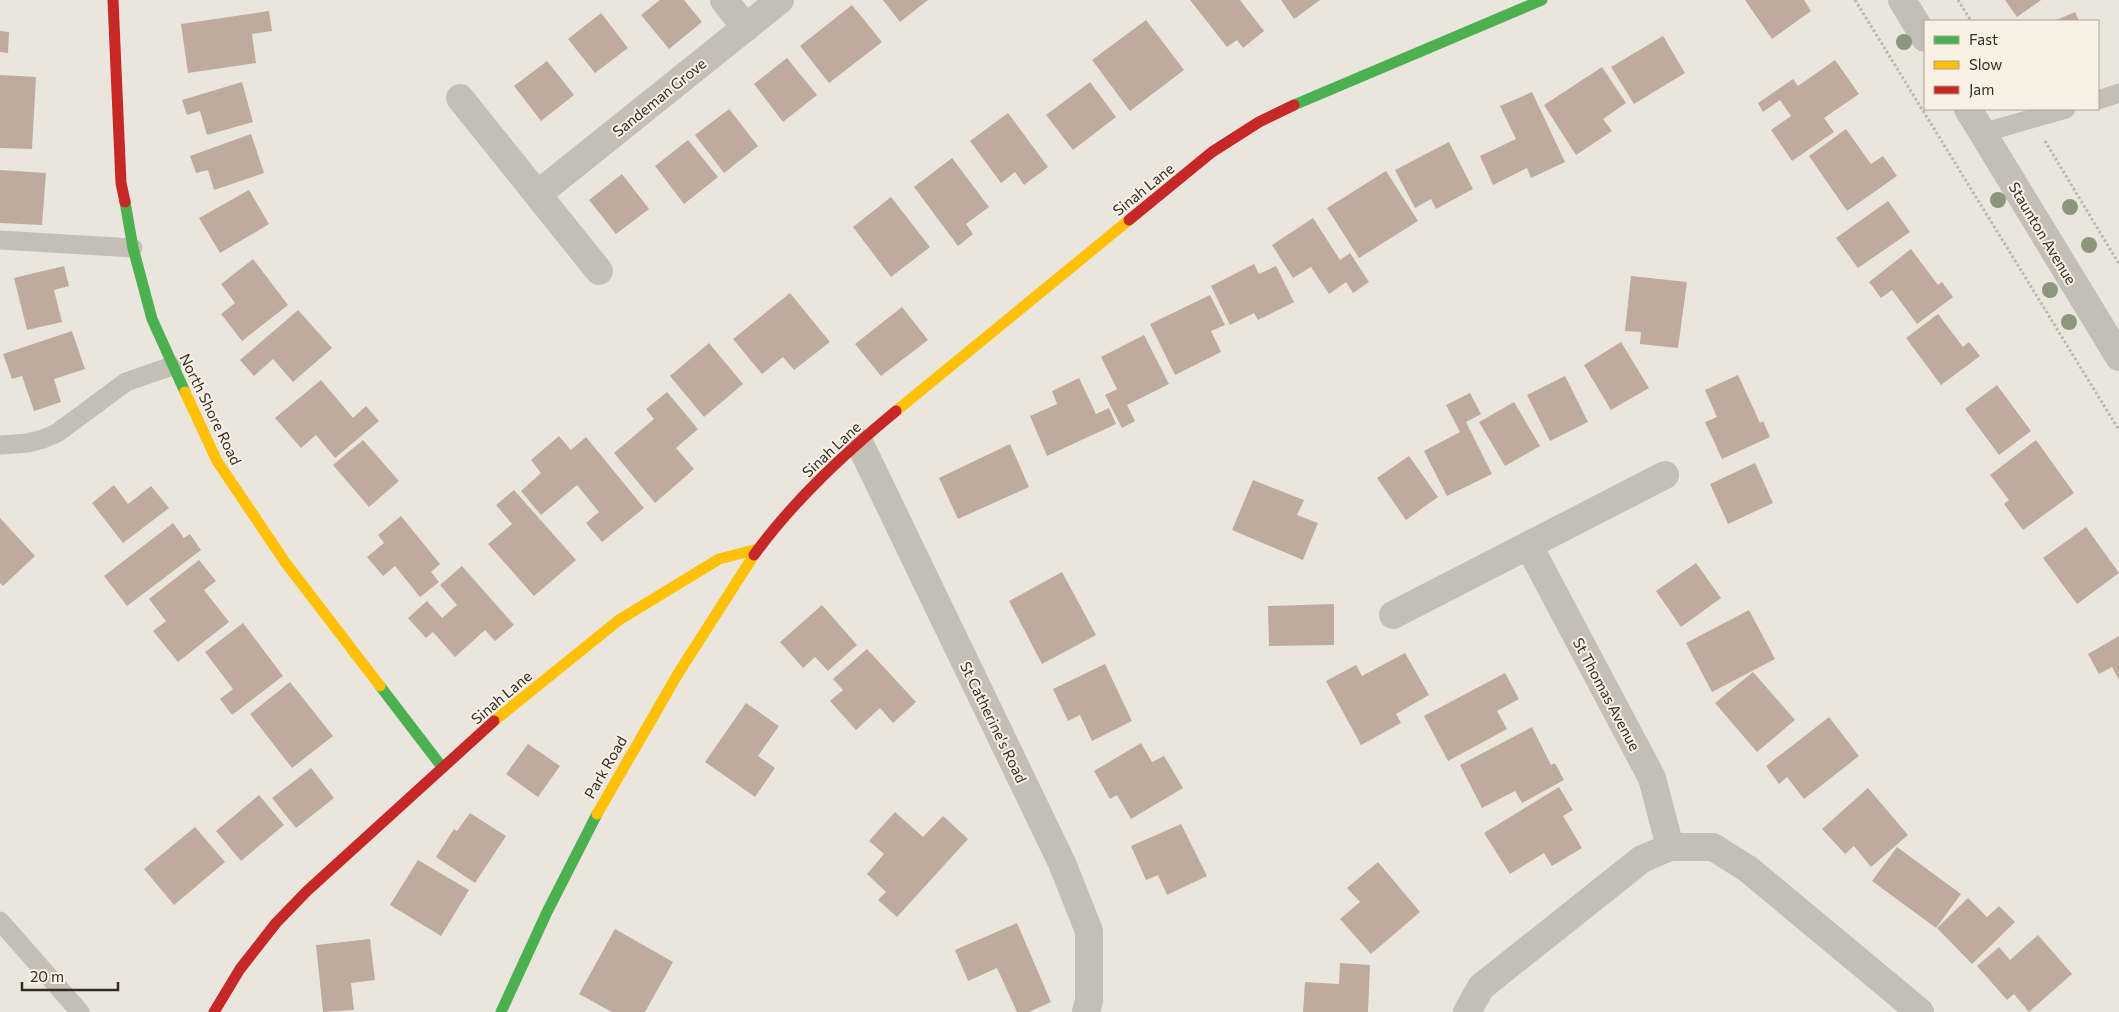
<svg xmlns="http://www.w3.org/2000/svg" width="2119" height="1012" font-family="Commissioner,sans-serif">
  <rect width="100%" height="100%" fill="#ebe6dd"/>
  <g fill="#bfab9e">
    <path d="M 660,0 L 684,0 L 702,22 L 669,49 L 641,15 Z"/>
    <path d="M 883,0 L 928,0 L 900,22 Z"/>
    <path d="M 1190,0 L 1240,0 L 1264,31 L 1243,48 L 1237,40 L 1227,47 Z"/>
    <path d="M 1281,0 L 1320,0 L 1294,19 Z"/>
    <path d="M 1745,0 L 1804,0 L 1811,11 L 1772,39 Z"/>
    <path d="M 2005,0 L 2041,0 L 2017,17 Z"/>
    <path d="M 852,5 L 882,42 L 829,83 L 800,46 Z"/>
    <path d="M 269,11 L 272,31 L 252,34 L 256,63 L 188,73 L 181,24 Z"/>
    <path d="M 2075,12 L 2079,21 L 2054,21 Z"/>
    <path d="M 601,13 L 628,48 L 595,73 L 568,39 Z"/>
    <path d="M 1146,20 L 1184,70 L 1130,111 L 1092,60 Z"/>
    <path d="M 0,31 L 9,32 L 8,53 L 0,52 Z"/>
    <path d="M 1663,36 L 1685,73 L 1634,104 L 1611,67 Z"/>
    <path d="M 787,58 L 817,95 L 783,122 L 754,84 Z"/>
    <path d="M 1835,60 L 1859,94 L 1824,118 L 1834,132 L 1792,161 L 1771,130 L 1791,116 L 1780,100 L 1763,112 L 1758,103 L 1793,79 L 1798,86 Z"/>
    <path d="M 547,61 L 574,95 L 541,121 L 514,86 Z"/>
    <path d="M 1602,67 L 1626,103 L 1603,119 L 1612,131 L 1576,155 L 1544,105 Z"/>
    <path d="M 0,75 L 36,77 L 32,149 L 0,148 Z"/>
    <path d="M 242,82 L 253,122 L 207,135 L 200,111 L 187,115 L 182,100 Z"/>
    <path d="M 1090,82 L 1116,117 L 1073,150 L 1046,115 Z"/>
    <path d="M 1532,92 L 1565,162 L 1531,178 L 1527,168 L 1493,185 L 1480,156 L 1516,139 L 1500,106 Z"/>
    <path d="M 729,109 L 758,146 L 724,173 L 695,135 Z"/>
    <path d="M 1008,113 L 1048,167 L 1024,185 L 1015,172 L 1001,183 L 970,141 Z"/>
    <path d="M 1846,129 L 1871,164 L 1883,156 L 1897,176 L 1847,211 L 1809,156 Z"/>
    <path d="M 251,134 L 264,173 L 214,190 L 208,170 L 196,173 L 190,156 Z"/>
    <path d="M 688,140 L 718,177 L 684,204 L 655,166 Z"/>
    <path d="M 1449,142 L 1473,189 L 1436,209 L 1431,199 L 1415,208 L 1395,170 Z"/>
    <path d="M 952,158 L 989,207 L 966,224 L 973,234 L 958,246 L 914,187 Z"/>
    <path d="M 0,170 L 46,173 L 42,225 L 0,223 Z"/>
    <path d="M 1386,171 L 1418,221 L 1359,258 L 1327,208 Z"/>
    <path d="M 622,174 L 649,209 L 616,234 L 589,200 Z"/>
    <path d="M 249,190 L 269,224 L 220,253 L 199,218 Z"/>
    <path d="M 891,197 L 930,247 L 891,277 L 853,227 Z"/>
    <path d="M 1888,201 L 1910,232 L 1858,268 L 1836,238 Z"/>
    <path d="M 1313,218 L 1340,260 L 1350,253 L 1369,282 L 1353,293 L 1346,282 L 1329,294 L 1311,267 L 1293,278 L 1272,245 Z"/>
    <path d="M 1911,249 L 1938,285 L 1942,282 L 1953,297 L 1917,324 L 1892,290 L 1881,298 L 1869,282 Z"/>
    <path d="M 253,259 L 288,305 L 242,341 L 221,314 L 235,303 L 221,284 Z"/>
    <path d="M 1254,264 L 1259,274 L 1276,266 L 1294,302 L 1258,320 L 1254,313 L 1230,325 L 1211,286 Z"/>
    <path d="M 64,266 L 69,286 L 54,290 L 62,322 L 27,330 L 14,278 Z"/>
    <path d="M 1631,276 L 1687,282 L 1678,348 L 1640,344 L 1641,332 L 1625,331 Z"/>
    <path d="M 790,293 L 830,342 L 794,370 L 783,357 L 762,374 L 733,339 Z"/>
    <path d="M 1210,295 L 1225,325 L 1211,331 L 1221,352 L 1175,375 L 1150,324 Z"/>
    <path d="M 902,307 L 928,340 L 881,376 L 855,344 Z"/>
    <path d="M 298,310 L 332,348 L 293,382 L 273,359 L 254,376 L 240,360 Z"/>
    <path d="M 1938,314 L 1963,347 L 1969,342 L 1980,356 L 1941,385 L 1906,338 Z"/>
    <path d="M 72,331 L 85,369 L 54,379 L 61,402 L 34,411 L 22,376 L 12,379 L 3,354 Z"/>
    <path d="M 1144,335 L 1169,384 L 1127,405 L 1135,421 L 1122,428 L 1105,395 L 1117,389 L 1101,357 Z"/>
    <path d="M 1621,342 L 1649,388 L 1611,410 L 1584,365 Z"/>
    <path d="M 709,343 L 743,384 L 704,417 L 670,376 Z"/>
    <path d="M 1738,375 L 1760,423 L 1763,421 L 1770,437 L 1722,459 L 1705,422 L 1717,417 L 1705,390 Z"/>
    <path d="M 1565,376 L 1588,422 L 1550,441 L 1527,395 Z"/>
    <path d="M 1079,378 L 1096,414 L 1109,408 L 1116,424 L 1047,456 L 1030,416 L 1057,404 L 1052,391 Z"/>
    <path d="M 321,380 L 353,418 L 366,406 L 379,421 L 335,458 L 316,435 L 301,448 L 275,418 Z"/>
    <path d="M 1997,385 L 2031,431 L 1999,455 L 1965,409 Z"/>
    <path d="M 667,392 L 698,429 L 676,448 L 694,469 L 655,503 L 614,453 L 654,419 L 646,409 Z"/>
    <path d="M 1470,393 L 1481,414 L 1466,422 L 1492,474 L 1447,496 L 1424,451 L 1460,432 L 1446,405 Z"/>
    <path d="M 1514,402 L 1540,446 L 1505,466 L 1479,422 Z"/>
    <path d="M 559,436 L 571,450 L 586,437 L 644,508 L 602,542 L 586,523 L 599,512 L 577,485 L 541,515 L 521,491 L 541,473 L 531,460 Z"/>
    <path d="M 363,440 L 399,481 L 369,507 L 333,465 Z"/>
    <path d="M 2036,440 L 2074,493 L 2023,530 L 2004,504 L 2009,500 L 1990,475 Z"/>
    <path d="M 1010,444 L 1029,487 L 958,519 L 939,478 Z"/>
    <path d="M 1409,456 L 1438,497 L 1406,520 L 1377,478 Z"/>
    <path d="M 1755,463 L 1773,503 L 1728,524 L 1710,484 Z"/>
    <path d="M 1253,480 L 1304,500 L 1297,515 L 1318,523 L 1303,560 L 1232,530 Z"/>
    <path d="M 114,485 L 128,504 L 151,486 L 169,508 L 123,543 L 92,503 Z"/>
    <path d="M 514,490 L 576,560 L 534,596 L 488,544 L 512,524 L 496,505 Z"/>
    <path d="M 401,516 L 440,564 L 431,572 L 439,582 L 420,597 L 395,566 L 383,576 L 367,557 L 384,543 L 378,535 Z"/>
    <path d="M 0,518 L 35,556 L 3,586 L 0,583 Z"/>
    <path d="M 173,523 L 184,538 L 190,534 L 201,550 L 127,606 L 104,576 Z"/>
    <path d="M 2086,527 L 2119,573 L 2077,604 L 2043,558 Z"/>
    <path d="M 199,560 L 216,581 L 204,590 L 229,622 L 178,662 L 153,631 L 166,621 L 149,599 Z"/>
    <path d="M 1696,563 L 1721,598 L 1681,627 L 1656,591 Z"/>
    <path d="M 462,566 L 514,625 L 495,641 L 485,630 L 455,657 L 433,632 L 426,638 L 408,618 L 427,601 L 442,618 L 457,605 L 440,585 Z"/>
    <path d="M 1062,572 L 1096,635 L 1042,664 L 1009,601 Z"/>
    <path d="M 1334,604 L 1334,645 L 1269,646 L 1268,606 Z"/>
    <path d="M 822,605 L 857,645 L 828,671 L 815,657 L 803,668 L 780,642 Z"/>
    <path d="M 1749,610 L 1775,659 L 1712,692 L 1686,643 Z"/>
    <path d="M 243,623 L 283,676 L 232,715 L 220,699 L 233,689 L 205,652 Z"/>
    <path d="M 2119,636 L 2119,680 L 2112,667 L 2099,674 L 2088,654 Z"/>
    <path d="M 867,649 L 916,702 L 893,723 L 880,708 L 856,730 L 830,701 L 843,690 L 833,679 Z"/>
    <path d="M 1405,653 L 1429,695 L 1396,714 L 1401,723 L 1361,745 L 1326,681 L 1356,665 L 1362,676 Z"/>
    <path d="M 1105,664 L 1132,721 L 1092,741 L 1080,715 L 1068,721 L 1053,689 Z"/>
    <path d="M 1753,672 L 1795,720 L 1757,752 L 1715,703 Z"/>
    <path d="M 1505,673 L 1519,699 L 1497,711 L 1507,729 L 1448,761 L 1424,716 Z"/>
    <path d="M 290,682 L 333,736 L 292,768 L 250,714 Z"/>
    <path d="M 746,703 L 779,726 L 758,756 L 775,768 L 755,797 L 705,762 Z"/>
    <path d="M 1829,717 L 1859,756 L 1804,799 L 1787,777 L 1779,784 L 1766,766 Z"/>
    <path d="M 1532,727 L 1551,765 L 1555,763 L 1564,780 L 1522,803 L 1515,791 L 1482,808 L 1460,765 Z"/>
    <path d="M 1141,743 L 1152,762 L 1164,756 L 1183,788 L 1131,819 L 1117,795 L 1110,799 L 1094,771 Z"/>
    <path d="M 528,744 L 560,766 L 538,797 L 506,774 Z"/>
    <path d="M 311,768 L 334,798 L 296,828 L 272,798 Z"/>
    <path d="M 1559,787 L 1573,810 L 1563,816 L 1582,848 L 1552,866 L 1544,853 L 1510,874 L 1484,833 Z"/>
    <path d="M 1868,788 L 1908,835 L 1871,867 L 1854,846 L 1845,854 L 1822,829 Z"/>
    <path d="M 259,795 L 284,825 L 241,861 L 216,831 Z"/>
    <path d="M 895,812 L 923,837 L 943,816 L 968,839 L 897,917 L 878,900 L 886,892 L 867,874 L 884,854 L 869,841 Z"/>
    <path d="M 470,813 L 506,836 L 475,883 L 436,857 L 454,829 L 457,831 Z"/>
    <path d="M 1181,824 L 1207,876 L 1167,895 L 1158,875 L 1146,880 L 1131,846 Z"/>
    <path d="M 195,827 L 225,862 L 174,905 L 144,869 Z"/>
    <path d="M 1897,847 L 1961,894 L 1936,928 L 1872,881 Z"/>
    <path d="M 418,860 L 469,890 L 441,936 L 390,905 Z"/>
    <path d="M 1378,862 L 1420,912 L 1371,954 L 1340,919 L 1360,902 L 1347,888 Z"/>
    <path d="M 1968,898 L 1987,917 L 1999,906 L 2015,922 L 1972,964 L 1937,928 Z"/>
    <path d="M 1017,923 L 1051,1002 L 1029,1012 L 1017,1012 L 997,968 L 968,981 L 955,950 Z"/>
    <path d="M 615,929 L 673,962 L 645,1012 L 612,1012 L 579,994 Z"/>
    <path d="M 2038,935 L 2072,974 L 2029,1012 L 2014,994 L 2007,1000 L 1977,966 L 1999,947 L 2010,960 Z"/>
    <path d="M 370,939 L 375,980 L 351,983 L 354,1010 L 323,1012 L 316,945 Z"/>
    <path d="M 1340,963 L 1370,965 L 1368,1012 L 1303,1012 L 1305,982 L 1339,984 Z"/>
  </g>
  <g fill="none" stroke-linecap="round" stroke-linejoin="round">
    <g stroke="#bdb6af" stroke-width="3" stroke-dasharray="2.5 2.5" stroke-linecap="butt">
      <path d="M 1855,0 L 2119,430"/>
      <path d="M 1958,0 L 1971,21"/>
      <path d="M 2045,141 L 2119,264"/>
    </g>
    <g stroke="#c4beb6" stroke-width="19">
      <path d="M 2098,100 L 2119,93"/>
      <path d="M 1982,133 L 2066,109"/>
      <path d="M 0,240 L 133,248"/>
      <path d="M 0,445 L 28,443 L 43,439 L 57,433 L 126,382 L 172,366"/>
      <path d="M 0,921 L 80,1012"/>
    </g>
    <g stroke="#c4beb6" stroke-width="28">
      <path d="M 724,0 L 746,28"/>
      <path d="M 1902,0 L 1925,38"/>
      <path d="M 460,98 L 599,271"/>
      <path d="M 1968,109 L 2119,357"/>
      <path d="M 538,194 L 780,0"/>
      <path d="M 859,442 L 1062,863 L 1089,931 L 1089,1001 L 1086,1012"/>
      <path d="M 1529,546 L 1652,778 L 1670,847"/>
      <path d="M 1393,615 L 1665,475"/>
      <path d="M 1467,1012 L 1481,987 L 1642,859 L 1670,847 L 1713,847 L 1748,869 L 1920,1012"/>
    </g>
    <g stroke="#4caf50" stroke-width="11">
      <path d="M 1294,105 L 1542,0"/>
      <path d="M 125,202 L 133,248 L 152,319 L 185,392"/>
      <path d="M 380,686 L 442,767"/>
      <path d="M 501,1012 L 547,912 L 597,814"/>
    </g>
    <g stroke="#ffc107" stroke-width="11">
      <path d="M 185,392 L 217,461 L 285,562 L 380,686"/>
      <path d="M 896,411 L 1129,220"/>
      <path d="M 494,721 L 619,620 L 719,559 L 758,549"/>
      <path d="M 597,814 L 679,672 L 754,555"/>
    </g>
    <g stroke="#c62828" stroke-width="11">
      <path d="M 113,0 L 121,183 L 125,202"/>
      <path d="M 1129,220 L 1212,152 L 1259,122 L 1294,105"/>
      <path d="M 754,555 C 794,500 844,454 896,411"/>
      <path d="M 214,1012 L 240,969 L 276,923 L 307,891 L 494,721"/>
    </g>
  </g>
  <g fill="#8d957a">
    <circle cx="1904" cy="42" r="8"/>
    <circle cx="1998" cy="200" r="8"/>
    <circle cx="2070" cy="207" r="8"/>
    <circle cx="2089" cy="245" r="8"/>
    <circle cx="2050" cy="290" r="8"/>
    <circle cx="2069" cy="322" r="8"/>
  </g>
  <g text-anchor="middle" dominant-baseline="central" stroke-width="4" stroke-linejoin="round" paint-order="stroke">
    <g font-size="15" fill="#342b25" stroke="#f9f1e4">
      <text transform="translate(659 97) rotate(-39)">Sandeman Grove</text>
      <text transform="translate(1143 189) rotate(-39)">Sinah Lane</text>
      <text transform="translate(2043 233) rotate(59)">Staunton Avenue</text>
      <text transform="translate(211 409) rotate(64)">North Shore Road</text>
      <text transform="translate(831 449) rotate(-43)">Sinah Lane</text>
      <text transform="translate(1607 694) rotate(62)">St Thomas Avenue</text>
      <text transform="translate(501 697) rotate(-40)">Sinah Lane</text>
      <text transform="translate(994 722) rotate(64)">St Catherine's Road</text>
      <text transform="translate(605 767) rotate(-60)">Park Road</text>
    </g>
  </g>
  <rect x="1924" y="20" width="175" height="90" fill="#f9f1e4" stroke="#aaa298"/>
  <rect x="1934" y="36" width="25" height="8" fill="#4caf50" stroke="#aaa298"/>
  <text x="1969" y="45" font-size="15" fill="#342b25">Fast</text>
  <rect x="1934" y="61" width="25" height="8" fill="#ffc107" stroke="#aaa298"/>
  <text x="1969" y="70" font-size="15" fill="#342b25">Slow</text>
  <rect x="1934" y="86" width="25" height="8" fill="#c62828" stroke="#aaa298"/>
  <text x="1969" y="95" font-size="15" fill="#342b25">Jam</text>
  <path d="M22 982v8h96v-8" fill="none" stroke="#342b25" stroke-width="2.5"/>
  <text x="30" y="982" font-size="15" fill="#342b25" stroke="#f9f1e4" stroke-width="4" paint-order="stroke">20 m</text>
</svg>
